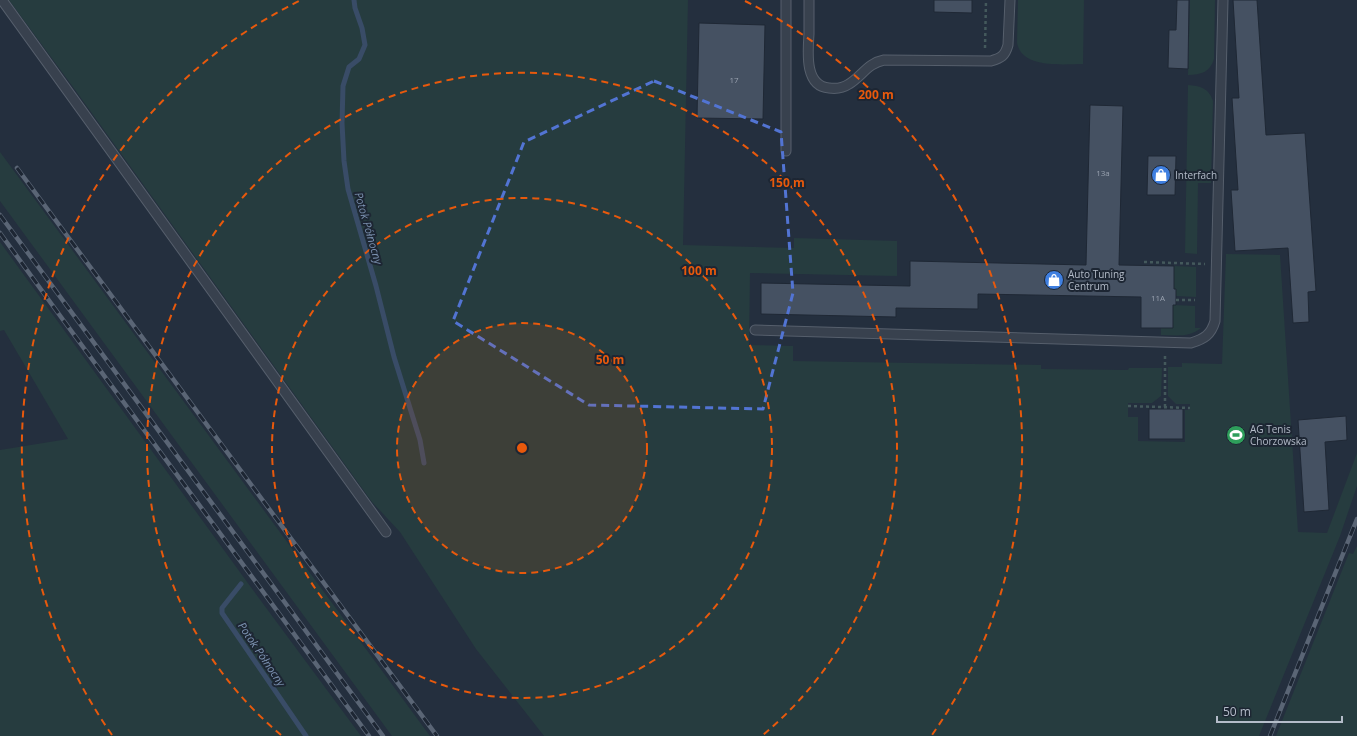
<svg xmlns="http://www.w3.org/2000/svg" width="1357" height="736" font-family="'Open Sans',sans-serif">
  <rect width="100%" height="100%" fill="#242f3e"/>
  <g fill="#263c3f">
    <path d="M 9,0 L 688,0 L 683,245 L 794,248 L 794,238 L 897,241 L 897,276 L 750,273 L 749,345 L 793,346 L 793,361 L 1041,365 L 1041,369 L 1128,370 L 1129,368 L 1162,368 L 1161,396 L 1152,403 L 1128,403 L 1128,417 L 1138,417 L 1138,441 L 1185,442 L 1185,410 L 1190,410 L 1190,404 L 1176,404 L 1168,396 L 1168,367 L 1182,367 L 1182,363 L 1222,364 L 1226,254 L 1280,255 L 1298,532 L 1327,533 L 1357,453 L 1357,486 L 1340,536 L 1259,736 L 544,736 L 476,649 L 400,532 L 372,502 L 73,87 Z"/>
    <path d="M 1018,0 L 1084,0 L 1083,64 C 1063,64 1022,69 1017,43 Z"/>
    <path d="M 1190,0 L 1215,0 L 1214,59 C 1210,72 1201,75 1188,75 Z"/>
    <path d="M 1188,85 C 1200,86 1209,88 1213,101 L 1211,183 L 1198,183 L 1197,254 L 1185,253 Z"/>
    <path d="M 0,152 L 430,736 L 392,736 L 0,201 Z"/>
    <path d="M 0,242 L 250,586 L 361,736 L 0,736 L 0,450 L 68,439 L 4,330 L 0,331 Z"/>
    <path d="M 1174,266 L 1196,267 L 1196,297 L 1176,296 L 1174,289 Z"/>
    <path d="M 1173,305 L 1195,306 L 1195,328 L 1201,328 C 1189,338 1176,335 1161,335 L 1161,328 L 1173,328 Z"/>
    <path d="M 1357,546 L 1357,736 L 1276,736 L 1349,553 L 1353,554 Z"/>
  </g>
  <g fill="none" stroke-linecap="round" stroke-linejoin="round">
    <g stroke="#394c67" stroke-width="5">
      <path d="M 354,0 L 355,8 L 362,28 L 365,45 L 359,59 L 349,67 L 343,86 L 342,123 L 344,161 L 348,189 L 376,286 L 394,357 L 420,440 L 424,463"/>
      <path d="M 241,584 L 222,608 L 222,613 L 306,736"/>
    </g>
  </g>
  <g fill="#455162" stroke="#1f2835">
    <path d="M 934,0 L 972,0 L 972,13 L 934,12 Z"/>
    <path d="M 1177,0 L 1189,0 L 1188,69 L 1168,68 L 1169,30 L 1176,30 Z"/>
    <path d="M 1233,0 L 1257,0 L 1266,135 L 1305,133 L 1316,291 L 1308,292 L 1309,322 L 1293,323 L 1288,248 L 1235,251 L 1231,190 L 1238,190 L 1232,98 L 1239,98 Z"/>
    <path d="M 699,23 L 765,25 L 763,119 L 697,118 Z"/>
    <path d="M 1090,105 L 1123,106 L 1119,265 L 1174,266 L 1174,289 L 1176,289 L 1176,305 L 1173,305 L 1173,328 L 1141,328 L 1141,297 L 978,294 L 978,309 L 896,308 L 896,317 L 761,314 L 761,283 L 910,286 L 910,261 L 1086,265 Z"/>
    <path d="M 1148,156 L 1176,156 L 1175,195 L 1147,195 Z"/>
    <rect x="1149" y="409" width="34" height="30"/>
    <path d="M 1346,416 L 1347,440 L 1325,442 L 1329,510 L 1304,512 L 1298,420 Z"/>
  </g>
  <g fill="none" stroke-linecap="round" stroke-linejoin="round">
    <g stroke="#565f6c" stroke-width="11">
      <g id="lane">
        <path d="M 2,0 L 386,532"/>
        <path d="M 809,0 C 809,11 809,22 809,34 C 808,51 804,86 829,88 C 836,89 843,88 849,84 C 862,76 868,63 884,60 L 991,61 C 1001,58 1005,56 1008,45 L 1010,0"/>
        <path d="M 786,151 L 786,0"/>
        <path d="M 755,330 L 1191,343 C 1204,339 1211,335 1215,321 L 1223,0"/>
      </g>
    </g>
    <g stroke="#44595c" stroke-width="2.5" stroke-dasharray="3 3" stroke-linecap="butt">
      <path d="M 985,48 L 986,0"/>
      <path d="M 1144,262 L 1205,264"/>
      <path d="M 1176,300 L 1195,300"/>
      <path d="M 1128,406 L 1190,408"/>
      <path d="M 1165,407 L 1165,353"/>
    </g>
    <use href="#lane" stroke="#38414e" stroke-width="9"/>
    <g stroke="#5a6575" stroke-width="4.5">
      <g id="rail">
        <path d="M 17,168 L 437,736"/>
        <path d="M 0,215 L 383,736"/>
        <path d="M 0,233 L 61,317 L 369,736"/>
        <path d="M 1270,736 L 1357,519"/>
      </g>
    </g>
    <use href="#rail" stroke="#1d2633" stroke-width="3" stroke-dasharray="9" stroke-linecap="butt"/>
  </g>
  <path fill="none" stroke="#5274d3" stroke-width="3" stroke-dasharray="8 5" stroke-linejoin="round" d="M 654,81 L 781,132 L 793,293 L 763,409 L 589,405 L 453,321 L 524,142 Z"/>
  <circle cx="522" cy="448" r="125" fill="#e8590c" fill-opacity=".12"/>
  <g fill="none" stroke="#e8590c" stroke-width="2" stroke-dasharray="7 5">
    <circle cx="522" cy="448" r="125"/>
    <circle cx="522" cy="448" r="250"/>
    <path d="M281 735A375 375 0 1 1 763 735"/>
    <path d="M112 735A500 500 0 0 1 299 1M745 1A500 500 0 0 1 932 735"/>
  </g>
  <defs>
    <g id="shop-disc" transform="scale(1)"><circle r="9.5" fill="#3f7fe0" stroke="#1d2633"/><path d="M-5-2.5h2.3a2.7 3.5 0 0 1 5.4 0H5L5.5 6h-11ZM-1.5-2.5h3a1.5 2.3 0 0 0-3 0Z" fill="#fff"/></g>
    <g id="stadium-disc" transform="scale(1)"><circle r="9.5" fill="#2e9e5b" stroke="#1d2633"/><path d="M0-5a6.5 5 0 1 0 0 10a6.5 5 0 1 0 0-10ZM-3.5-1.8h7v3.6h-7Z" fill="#fff"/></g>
  </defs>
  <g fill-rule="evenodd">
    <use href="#shop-disc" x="1161" y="175"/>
    <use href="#shop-disc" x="1054" y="280"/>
    <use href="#stadium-disc" x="1236" y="435"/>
  </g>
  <g text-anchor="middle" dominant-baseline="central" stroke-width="4" stroke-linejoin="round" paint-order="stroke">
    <g font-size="8" fill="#98a1af">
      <text x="734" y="79">17</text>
      <text x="1103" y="172">13a</text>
      <text x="1158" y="297">11A</text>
    </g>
    <g font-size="10" fill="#b4bcc9" stroke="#1d2633" text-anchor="start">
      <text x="1175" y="175">Interfach</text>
      <text x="1068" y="274">Auto Tuning<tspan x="1068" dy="12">Centrum</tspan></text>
      <text x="1250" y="429">AG Tenis<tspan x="1250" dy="12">Chorzowska</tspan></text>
    </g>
    <g font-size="11" font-style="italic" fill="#7c92b1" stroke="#1d2633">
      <text transform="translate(369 228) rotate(74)">Potok Północny</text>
      <text transform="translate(262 654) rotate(56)">Potok Północny</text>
    </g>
  </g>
  <circle cx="522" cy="448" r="6" fill="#e8590c" stroke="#1d2633" stroke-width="2"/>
  <g font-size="12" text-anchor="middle" font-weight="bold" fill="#e8590c" stroke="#1d2633" stroke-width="4" stroke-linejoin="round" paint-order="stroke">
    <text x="876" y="99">200 m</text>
    <text x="787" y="187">150 m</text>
    <text x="699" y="275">100 m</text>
    <text x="610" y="364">50 m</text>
  </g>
  <path d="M1217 716v6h125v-6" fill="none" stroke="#b4bcc9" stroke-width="2"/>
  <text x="1223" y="716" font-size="12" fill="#b4bcc9" stroke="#1d2633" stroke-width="3" paint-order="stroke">50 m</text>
</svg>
